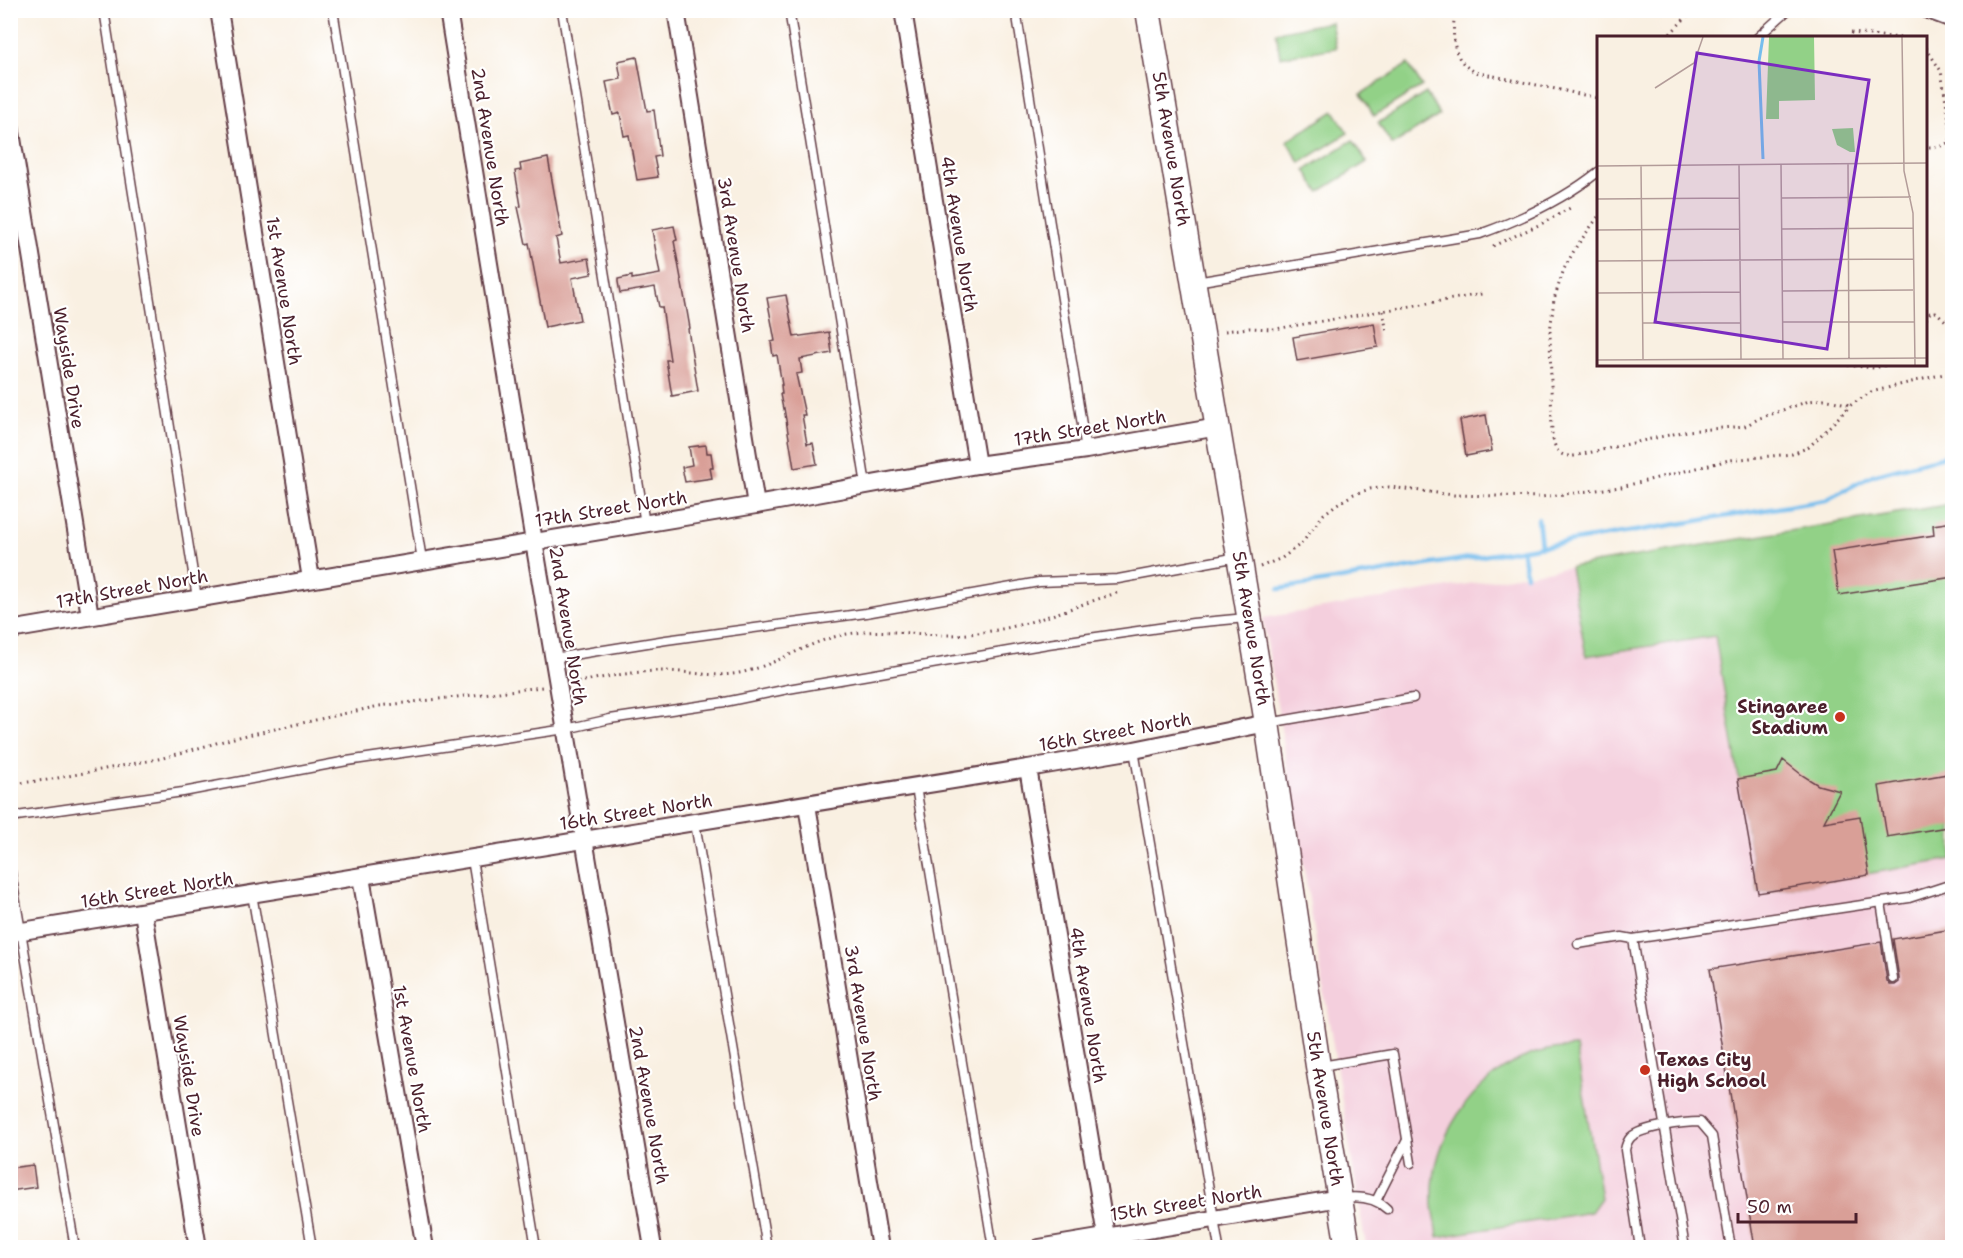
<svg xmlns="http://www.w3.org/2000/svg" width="1963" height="1258" font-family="'Shantell Sans',sans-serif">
  <rect width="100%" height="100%" fill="#fff"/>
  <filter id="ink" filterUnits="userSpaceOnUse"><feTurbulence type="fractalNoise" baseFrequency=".0167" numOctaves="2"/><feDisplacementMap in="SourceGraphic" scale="12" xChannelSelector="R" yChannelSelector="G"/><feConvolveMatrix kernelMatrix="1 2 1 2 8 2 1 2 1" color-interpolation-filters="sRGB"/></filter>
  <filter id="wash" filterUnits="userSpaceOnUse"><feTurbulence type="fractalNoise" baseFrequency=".008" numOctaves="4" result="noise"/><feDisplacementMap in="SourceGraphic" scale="24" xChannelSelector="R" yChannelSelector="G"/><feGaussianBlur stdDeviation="1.35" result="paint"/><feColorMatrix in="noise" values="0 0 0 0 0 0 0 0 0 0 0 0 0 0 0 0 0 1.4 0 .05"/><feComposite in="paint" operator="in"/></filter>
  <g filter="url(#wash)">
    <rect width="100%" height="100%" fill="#f9f0e2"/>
    <path fill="#f4cfdd" d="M 1570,567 L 1586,656 L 1715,636 L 1738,779 L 1869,874 L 1952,859 L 1952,1247 L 1366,1247 L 1263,618 Z"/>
    <g fill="#92d187" stroke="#6e7859" stroke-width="1.5">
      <path d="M 1331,22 L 1336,48 L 1280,57 L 1276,32 Z"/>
      <path d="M 1408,64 L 1422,86 L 1374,116 L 1361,94 Z"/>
      <path d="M 1426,93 L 1440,115 L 1392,145 L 1378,123 Z"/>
      <path d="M 1334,111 L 1348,133 L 1300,163 L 1287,141 Z"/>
      <path d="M 1353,140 L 1367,162 L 1319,192 L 1305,170 Z"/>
      <path d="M 1952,504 L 1952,859 L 1758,893 L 1715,636 L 1586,656 L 1570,567 Z"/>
      <path d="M 1576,1047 L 1601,1198 L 1591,1212 L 1438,1237 C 1437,1226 1434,1215 1433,1205 C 1429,1141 1472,1077 1530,1055 C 1545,1049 1561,1048 1576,1047 Z"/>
    </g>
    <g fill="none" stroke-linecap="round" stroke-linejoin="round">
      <g stroke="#75bded" stroke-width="4.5">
        <path d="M 1538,519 L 1541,546"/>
        <path d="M 1522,549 L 1526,575"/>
        <path d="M 1279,589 L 1826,500 L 1873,475 L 1952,454"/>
      </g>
    </g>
    <g id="blocks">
      <g fill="#d99f97">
        <path d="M 637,57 L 647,111 L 654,110 L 660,156 L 654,157 L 658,177 L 637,180 L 629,135 L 624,136 L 620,113 L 613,115 L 606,82 L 621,79 L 618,61 Z"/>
        <path d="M 548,158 L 562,236 L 556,238 L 561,263 L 589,258 L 592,274 L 572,278 L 580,320 L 545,327 L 529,243 L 526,244 L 518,207 L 521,206 L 515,171 L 521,170 L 520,164 Z"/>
        <path d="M 674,226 L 677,240 L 674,241 L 687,311 L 690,328 L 688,329 L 698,391 L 672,396 L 666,360 L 670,360 L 662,307 L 659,307 L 655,287 L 620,293 L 618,282 L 618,279 L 632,276 L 632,279 L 660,274 L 652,230 Z"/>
        <path d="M 786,295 L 794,337 L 829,332 L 832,353 L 800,359 L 802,373 L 796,374 L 805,415 L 802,415 L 807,444 L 813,443 L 817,464 L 794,468 L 784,408 L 783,409 L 780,394 L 782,394 L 781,385 L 782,385 L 777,355 L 773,356 L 771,342 L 775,341 L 767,298 Z"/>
        <path d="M 1374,323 L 1378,347 L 1297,361 L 1293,337 Z"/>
        <path d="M 1486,415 L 1492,451 L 1466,456 L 1460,420 Z"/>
        <path d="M 706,445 L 707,453 L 711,453 L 713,468 L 710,468 L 712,478 L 685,482 L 682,467 L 692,465 L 689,447 Z"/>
        <path d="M 1953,522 L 1953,577 L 1839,595 L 1832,551 L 1934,535 L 1933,525 Z"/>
        <path d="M 1783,760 L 1802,775 L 1818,785 L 1840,791 L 1824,822 L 1860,816 L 1869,875 L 1758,893 L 1738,779 L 1777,772 Z"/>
        <path d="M 1953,773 L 1953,826 L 1887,837 L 1879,786 Z"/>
        <path d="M 1953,929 L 1953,1248 L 1755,1248 L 1710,969 L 1881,942 L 1887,981 L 1890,985 L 1895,985 L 1899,982 L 1899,978 L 1893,939 Z"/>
        <path d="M 33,1165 L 36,1187 L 10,1191 L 10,1168 Z"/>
      </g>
    </g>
  </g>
  <g filter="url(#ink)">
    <use href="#blocks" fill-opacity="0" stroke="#643e46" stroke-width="1.5"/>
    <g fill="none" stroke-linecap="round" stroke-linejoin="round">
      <g stroke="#643e46" stroke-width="11">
        <g id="lane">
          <path d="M 104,10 L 197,598"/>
          <path d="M 333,10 L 422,560"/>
          <path d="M 562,10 L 645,524"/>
          <path d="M 789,10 L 866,485"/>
          <path d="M 1016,10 L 1086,450"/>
          <path d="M 1757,38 L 1788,10"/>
          <path d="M 1196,282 L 1480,234 C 1522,219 1563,200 1598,172"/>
          <path d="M 554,658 L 666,640 L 866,613 L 1039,582 L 1118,579 L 1238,557"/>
          <path d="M 1268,723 L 1413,698"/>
          <path d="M 1134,750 L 1219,1248"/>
          <path d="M 916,787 L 993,1248"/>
          <path d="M 10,817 L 183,792 L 347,761 L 566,729 L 610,719 L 725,702 L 788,689 L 1048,644 L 1193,623 L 1246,618"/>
          <path d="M 695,823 L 767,1248"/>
          <path d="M 472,859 L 536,1248"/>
          <path d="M 10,867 L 75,1248"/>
          <path d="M 252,894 L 312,1248"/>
          <path d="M 1881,902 L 1893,979"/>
          <path d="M 1578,944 L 1622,937 L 1633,939"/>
          <path d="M 1321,1066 L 1393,1054 L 1411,1163"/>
          <path d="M 1343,1198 C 1359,1196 1375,1197 1387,1209"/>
          <path d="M 1376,1201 L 1407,1140"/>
          <path d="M 1640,1248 L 1625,1150 C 1626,1145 1627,1141 1631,1137 C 1642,1127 1684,1122 1700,1122 L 1712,1136 L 1731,1248"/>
          <path d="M 1685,1248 L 1633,939 L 1909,898 L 1952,884"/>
        </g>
      </g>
      <g stroke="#643e46" stroke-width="20">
        <g id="street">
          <path d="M 219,10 L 311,579"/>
          <path d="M 448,10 L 534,542 L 653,1248"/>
          <path d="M 676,10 L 756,505"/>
          <path d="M 903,10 L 977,465"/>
          <path d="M 1928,10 L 1952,19"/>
          <path d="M 10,126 L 90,616"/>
          <path d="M 10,630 L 756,505 L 977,465 L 1086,450 L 1218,427"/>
          <path d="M 1028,768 L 1108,1248"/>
          <path d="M 807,805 L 880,1248"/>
          <path d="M 361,877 L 425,1248"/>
          <path d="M 143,912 L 198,1248"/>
          <path d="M 10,933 L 1028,768 L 1134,750 L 1267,723"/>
          <path d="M 1039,1248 L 1340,1198"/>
        </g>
      </g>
      <g stroke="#643e46" stroke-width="27">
        <g id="secondary">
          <path id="s1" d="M 1148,10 L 1267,723 L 1318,1066 L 1348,1248"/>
        </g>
      </g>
      <g stroke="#643e46" stroke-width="3" stroke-dasharray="1.5 4.5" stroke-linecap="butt">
        <path d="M 1455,10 C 1453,27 1451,50 1463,63 C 1466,67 1471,69 1475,72 L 1598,98"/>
        <path d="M 1851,33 L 1901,38"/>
        <path d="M 1666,38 L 1693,10"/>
        <path d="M 1926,48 L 1941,71 L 1951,132 L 1950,142 L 1939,147 L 1926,147"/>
        <path d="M 1598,217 L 1576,247 L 1564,269 L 1554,299 L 1550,332 L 1552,435 C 1555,449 1558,457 1574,456 L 1687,431 L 1745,426 L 1760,418 L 1809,401 L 1824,399 L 1851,405"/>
        <path d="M 1493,246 L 1543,223 L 1572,207"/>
        <path d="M 1383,311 L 1387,333"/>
        <path d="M 1926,319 L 1930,313 L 1936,312 L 1952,327"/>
        <path d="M 1225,331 L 1249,328 L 1275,329 L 1482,294"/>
        <path d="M 1836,364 L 1874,368 L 1891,364"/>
        <path d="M 1260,567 L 1282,558 L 1302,543 L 1324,514 L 1337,504 L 1354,494 L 1370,489 L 1389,487 L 1454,495 L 1541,497 L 1621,487 L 1729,460 L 1792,454 L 1809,447 L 1851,405 L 1871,392 L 1952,372"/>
        <path d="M 572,683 C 602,678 632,671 662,671 C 688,671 713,678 739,673 C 780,665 813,637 855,633 C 892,628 930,638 968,634 C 1025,629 1067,608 1120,592"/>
        <path d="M 10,784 L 47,780 L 163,758 L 234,738 L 379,706 L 542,687"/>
      </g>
      <use href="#lane" stroke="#fff" stroke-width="8"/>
      <use href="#street" stroke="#fff" stroke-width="16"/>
      <use href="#secondary" stroke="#fff" stroke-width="24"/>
    </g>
  </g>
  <g fill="#c8321e" stroke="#fff" stroke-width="2">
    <circle cx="1840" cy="717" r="6"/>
    <circle cx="1645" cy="1070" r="6"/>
  </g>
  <g text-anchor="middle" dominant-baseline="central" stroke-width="4.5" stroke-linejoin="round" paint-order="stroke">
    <g font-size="18" fill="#4a1f2b" stroke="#fff">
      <text transform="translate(490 147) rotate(81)">2nd Avenue North</text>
      <text stroke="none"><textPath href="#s1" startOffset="141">5th Avenue North</textPath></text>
      <text transform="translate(959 234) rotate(81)">4th Avenue North</text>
      <text transform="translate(736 255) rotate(81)">3rd Avenue North</text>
      <text transform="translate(284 291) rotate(81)">1st Avenue North</text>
      <text transform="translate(69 368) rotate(81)">Wayside Drive</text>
      <text transform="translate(1090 428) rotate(-9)">17th Street North</text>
      <text transform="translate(611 509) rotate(-9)">17th Street North</text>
      <text transform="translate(132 589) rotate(-10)">17th Street North</text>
      <text transform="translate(568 626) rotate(81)">2nd Avenue North</text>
      <text stroke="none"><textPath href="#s1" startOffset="627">5th Avenue North</textPath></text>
      <text transform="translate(1115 732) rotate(-10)">16th Street North</text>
      <text transform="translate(636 812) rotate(-9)">16th Street North</text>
      <text transform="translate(157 890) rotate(-9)">16th Street North</text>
      <text transform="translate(1088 1005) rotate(81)">4th Avenue North</text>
      <text transform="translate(863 1023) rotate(81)">3rd Avenue North</text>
      <text transform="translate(412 1059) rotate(80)">1st Avenue North</text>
      <text transform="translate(189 1076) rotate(81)">Wayside Drive</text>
      <text transform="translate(649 1105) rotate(80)">2nd Avenue North</text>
      <text stroke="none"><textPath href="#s1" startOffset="1113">5th Avenue North</textPath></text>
      <text transform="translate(1186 1203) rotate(-9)">15th Street North</text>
    </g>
    <g font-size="18" font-weight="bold" fill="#4a1f2b" stroke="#fff" text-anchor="end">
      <text x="1828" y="707">Stingaree<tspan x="1828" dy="21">Stadium</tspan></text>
      <text x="1657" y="1060" text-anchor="start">Texas City<tspan x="1657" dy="21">High School</tspan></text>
    </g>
  </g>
  <g transform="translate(1597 36)">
    <rect width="330" height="330" fill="#f9f0e2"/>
    <path d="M 172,1 L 217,1 L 218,64 L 182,65 L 182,83 L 169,83 ZM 256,92 L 258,116 L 253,116 L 240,109 L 235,93 Z" fill="#92d187"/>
    <path fill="none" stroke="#75bded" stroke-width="3" d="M 166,1 L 162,25 L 166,123"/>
    <path fill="none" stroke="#b39c99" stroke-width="1.5" d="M 305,1 L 307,135 L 316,177 L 318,329M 58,52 L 97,27 L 106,1M 142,128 L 144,323M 184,128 L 186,323M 251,128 L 252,322M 44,129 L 46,323M 0,130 L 330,127M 185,162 L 314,161M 0,163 L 142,162M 185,193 L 316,192M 0,194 L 143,193M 0,225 L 316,223M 185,255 L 316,254M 0,257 L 144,256M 186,286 L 317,286M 45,287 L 144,287M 0,324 L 330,322"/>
    <path fill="#7b2cbf" fill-opacity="0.15" stroke="#7b2cbf" stroke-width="3" d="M 100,17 L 272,44 L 230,313 L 58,286 Z"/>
    <rect width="330" height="330" fill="none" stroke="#4a1f2b" stroke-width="3"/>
  </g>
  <rect width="1963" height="1258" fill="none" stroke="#fff" stroke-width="36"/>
  <path d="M1738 1213v9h118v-9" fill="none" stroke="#4a1f2b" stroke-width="3"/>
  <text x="1747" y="1213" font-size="18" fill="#4a1f2b" stroke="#ffffff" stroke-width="4.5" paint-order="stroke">50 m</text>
</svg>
